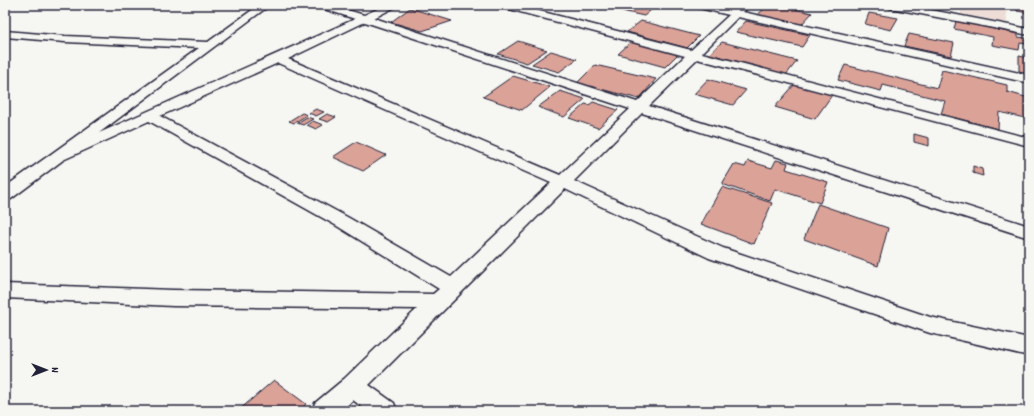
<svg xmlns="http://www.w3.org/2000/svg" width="1034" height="416" font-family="Dekko,sans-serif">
  <rect width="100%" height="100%" fill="#f6f6f2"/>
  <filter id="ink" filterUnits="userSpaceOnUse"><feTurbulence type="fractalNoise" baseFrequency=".025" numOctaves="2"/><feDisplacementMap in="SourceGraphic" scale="8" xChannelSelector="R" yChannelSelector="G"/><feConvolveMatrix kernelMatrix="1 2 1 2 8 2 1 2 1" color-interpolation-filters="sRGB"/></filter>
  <g filter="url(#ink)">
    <path fill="#eeddd7" d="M 961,5 L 976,5 L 1006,11 L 1007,23 L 961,14 Z"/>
    <g fill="#dba298" stroke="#22223b">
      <path d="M 618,5 L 657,5 L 644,16 L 613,9 Z"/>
      <path d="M 769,5 L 777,5 L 812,13 L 801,25 L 757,15 Z"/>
      <path d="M 979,5 L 1001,5 L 1000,9 Z"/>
      <path d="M 1017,5 L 1029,5 L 1029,13 L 1017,11 Z"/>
      <path d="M 410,8 L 452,21 L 422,31 L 391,22 Z"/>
      <path d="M 869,13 L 898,18 L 891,30 L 865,24 Z"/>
      <path d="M 641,21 L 699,36 L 687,48 L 627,32 Z"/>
      <path d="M 746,21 L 810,35 L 802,47 L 736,32 Z"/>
      <path d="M 956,21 L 1018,34 L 1018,37 L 1026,38 L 1026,44 L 1020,43 L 1019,50 L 992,45 L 993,37 L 954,29 Z"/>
      <path d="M 909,34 L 954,43 L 951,56 L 904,46 Z"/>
      <path d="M 518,41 L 547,50 L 527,63 L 498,54 Z"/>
      <path d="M 631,42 L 678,54 L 665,67 L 618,54 Z"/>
      <path d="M 722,42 L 797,61 L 786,75 L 709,54 Z"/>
      <path d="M 551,51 L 577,59 L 559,72 L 532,64 Z"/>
      <path d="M 1019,56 L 1029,58 L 1029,73 L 1019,71 Z"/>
      <path d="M 595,65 L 656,79 L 639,99 L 577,83 Z"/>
      <path d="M 845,65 L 937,88 L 942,70 L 1007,85 L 1007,92 L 1029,98 L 1029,119 L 999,112 L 998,129 L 941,114 L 945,101 L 883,85 L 881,91 L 838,80 Z"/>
      <path d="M 513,76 L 550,87 L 522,110 L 483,97 Z"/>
      <path d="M 708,79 L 746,90 L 733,105 L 694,94 Z"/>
      <path d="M 795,84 L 832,95 L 815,119 L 775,107 Z"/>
      <path d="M 560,91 L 585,99 L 564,117 L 538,107 Z"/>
      <path d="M 593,102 L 618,110 L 598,128 L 569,118 L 585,104 L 589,105 Z"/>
      <path d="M 316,109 L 324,112 L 316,116 L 309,113 Z"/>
      <path d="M 302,113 L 307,115 L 294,123 L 289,121 Z"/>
      <path d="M 327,114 L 336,117 L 328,122 L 319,119 Z"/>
      <path d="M 307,117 L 313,119 L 303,125 L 297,123 Z"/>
      <path d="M 313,121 L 323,125 L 316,129 L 307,125 Z"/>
      <path d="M 914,134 L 929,138 L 929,146 L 914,142 Z"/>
      <path d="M 356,142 L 386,155 L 363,171 L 333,157 Z"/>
      <path d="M 776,160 L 788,163 L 786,169 L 828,182 L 820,203 L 775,189 L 770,201 L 722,184 L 734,164 L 745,167 L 748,161 L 772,168 Z"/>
      <path d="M 973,166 L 982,169 L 983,176 L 973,173 Z"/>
      <path d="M 722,187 L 772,203 L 754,244 L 701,224 Z"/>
      <path d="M 818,204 L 888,228 L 878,266 L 804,239 Z"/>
      <path d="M 274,380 L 306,404 L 299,411 L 238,411 Z"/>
    </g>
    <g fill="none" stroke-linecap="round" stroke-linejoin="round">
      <g stroke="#22223b" stroke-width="3">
        <g id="minor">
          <path d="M 259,5 L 270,5 L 99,133 L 355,19 L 318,7 L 316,5 L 331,5 L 364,15 L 386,5 L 399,5 L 374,18 L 637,102 L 685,56 L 501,7 L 499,5 L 516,5 L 691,50 L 729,15 L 695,7 L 693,5 L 711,5 L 734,10 L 739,5 L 750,5 L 743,12 L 1029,75 L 1029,83 L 738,17 L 702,53 L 1029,138 L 1029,146 L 697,59 L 649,106 L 1029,226 L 1029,238 L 642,113 L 574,181 L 723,248 L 930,317 L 1029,338 L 1029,356 L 930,333 L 709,258 L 565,189 L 369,385 L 394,403 L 397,411 L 367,411 L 353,400 L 341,411 L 312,411 L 315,403 L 344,379 L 417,309 L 173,306 L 5,298 L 5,284 L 173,290 L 433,294 L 439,289 L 337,226 L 149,121 L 63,160 L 11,199 L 5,200 L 5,187 L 199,48 L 65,42 L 5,37 L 5,31 L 65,36 L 208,42 ZM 365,22 L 630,109 L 560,175 L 288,59 ZM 278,63 L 551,183 L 451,277 L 349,218 L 160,116 Z"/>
          <path d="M 885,5 L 905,5 L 1029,29 L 1029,35 L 890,8 Z"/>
        </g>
      </g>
      <use href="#minor" fill="#f6f6f2" fill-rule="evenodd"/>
    </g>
  </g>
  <rect width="1034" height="416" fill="none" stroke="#f6f6f2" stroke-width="20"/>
  <rect x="10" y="10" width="1014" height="396" fill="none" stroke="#22223b" stroke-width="1.5" filter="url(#ink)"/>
  <g transform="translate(46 370) rotate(90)" stroke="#f6f6f2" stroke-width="3" paint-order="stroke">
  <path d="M0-3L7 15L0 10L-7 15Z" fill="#22223b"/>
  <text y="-6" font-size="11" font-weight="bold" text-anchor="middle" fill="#22223b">N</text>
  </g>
</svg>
